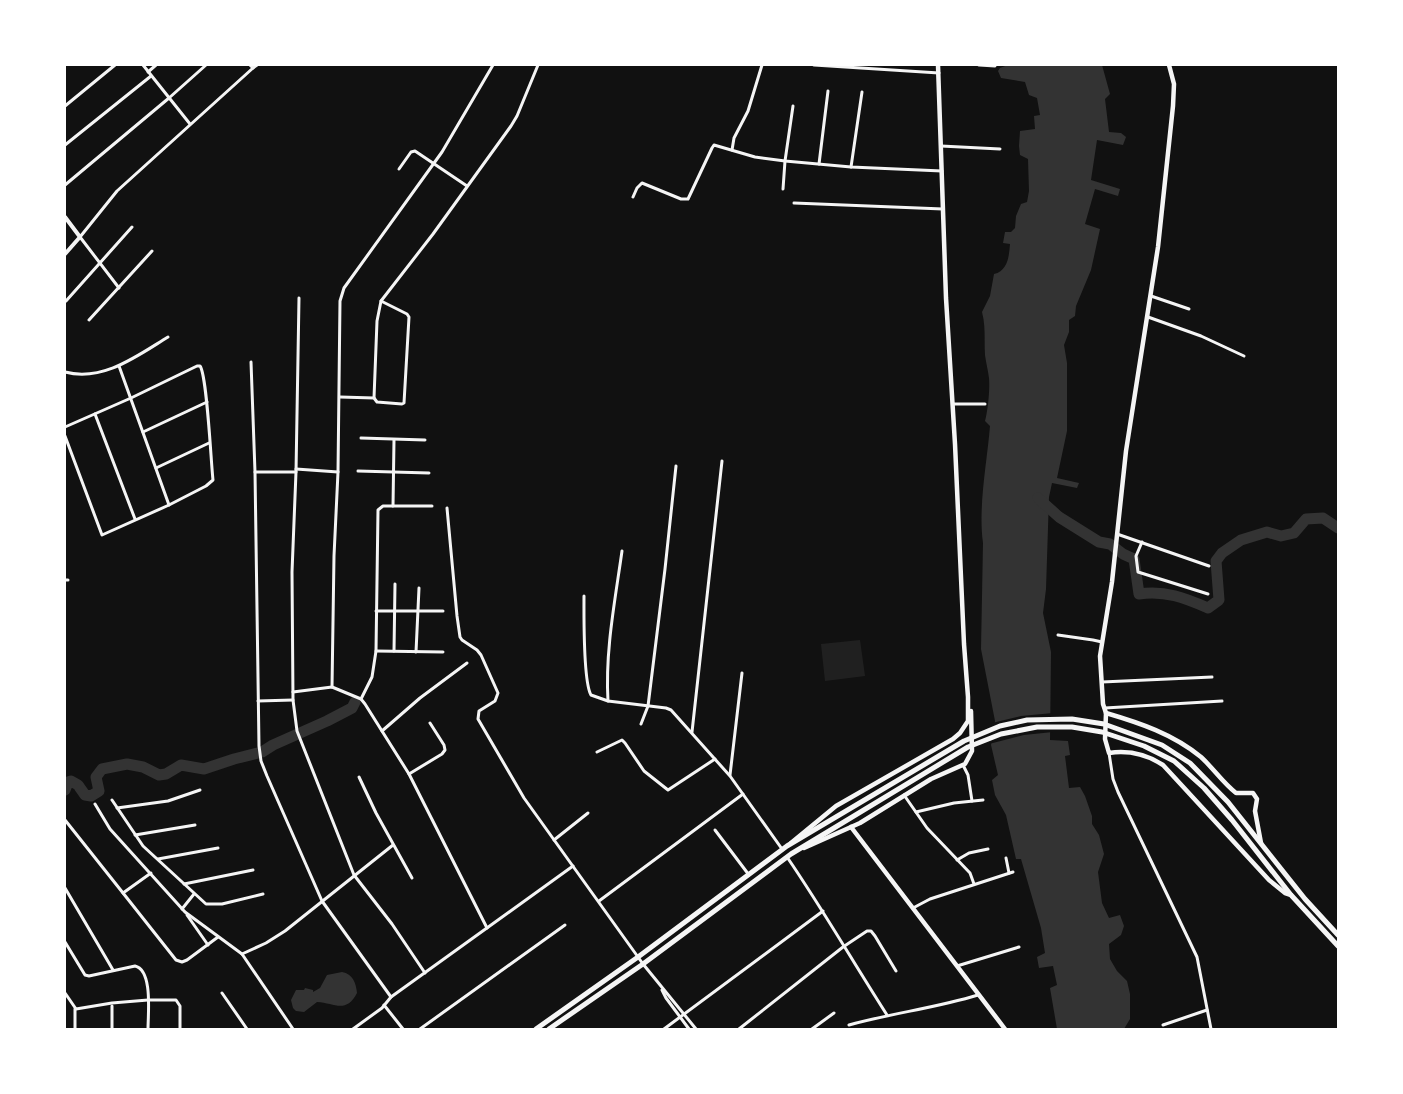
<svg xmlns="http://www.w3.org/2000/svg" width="1403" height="1094" font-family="'Noto Sans',sans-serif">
  <rect width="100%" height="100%" fill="#111"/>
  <path fill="#202020" d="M 860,640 L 865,676 L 825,681 L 821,644 Z"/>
  <g fill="#333">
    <path d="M 1008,65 L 1102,65 L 1110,94 L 1105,99 L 1109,132 L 1121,133 L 1126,137 L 1123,145 L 1097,140 L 1091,180 L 1120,189 L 1118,196 L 1095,189 L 1085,224 L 1100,229 L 1091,270 L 1076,306 L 1075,316 L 1069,320 L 1069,332 L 1064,345 L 1067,363 L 1067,431 L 1057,478 L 1079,483 L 1077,488 L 1052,483 L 1049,497 L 1046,589 L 1043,613 L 1051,652 L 1050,740 L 1068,741 L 1070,755 L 1065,756 L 1069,788 L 1080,787 L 1085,796 L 1092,816 L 1092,824 L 1099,835 L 1104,854 L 1098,872 L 1102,903 L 1109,918 L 1120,915 L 1124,926 L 1121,935 L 1109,944 L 1110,959 L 1117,971 L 1127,981 L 1130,994 L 1130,1019 L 1124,1029 L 1057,1029 L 1050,988 L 1057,985 L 1053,966 L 1039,968 L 1037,957 L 1045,953 L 1041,928 L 1021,859 L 1016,859 L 1006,815 L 995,795 L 992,780 L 998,775 L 991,745 L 995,721 L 981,649 L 983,543 C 978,507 987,463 990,426 L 985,421 C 988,410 990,389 989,378 C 988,370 986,363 985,355 C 984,340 986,327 982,312 L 990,296 L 994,274 C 1008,271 1009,256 1010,244 L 1003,243 L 1005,232 L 1011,232 L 1015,228 L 1016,216 L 1021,204 L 1027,202 L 1029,191 L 1028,159 L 1020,155 L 1019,146 L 1020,131 L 1035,129 L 1034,116 L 1040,115 L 1037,98 L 1029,95 L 1025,82 L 1001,78 L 998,71 L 1000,68 Z"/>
    <path d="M 342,972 C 353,974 356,983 357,993 C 346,1014 335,1003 317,1002 L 304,1012 L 296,1011 L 293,1008 L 291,1000 L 296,990 L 304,990 L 305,988 L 313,990 L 313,992 L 320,988 L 327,975 Z"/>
  </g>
  <path fill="#111" d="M 1053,713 L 1053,732 L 1024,735 L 989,744 L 992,723 L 1021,716 Z"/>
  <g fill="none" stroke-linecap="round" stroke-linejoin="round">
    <g stroke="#333" stroke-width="11">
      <path d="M 1038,498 L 1059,517 L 1099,542 L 1110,544 L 1123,554 L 1134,559 L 1139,594 C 1165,590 1185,598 1208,608 L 1219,600 L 1216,561 L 1222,553 L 1241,540 L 1267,532 L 1281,536 L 1294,533 L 1306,519 L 1323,518 L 1338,528"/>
      <path d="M 65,790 L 68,782 L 71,781 L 78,785 L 85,795 L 91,796 L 99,791 L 96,777 L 102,769 L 127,764 L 143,767 L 159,775 L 166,774 L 181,765 L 204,769 L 234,759 L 262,752 L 273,745 L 327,721 L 352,708 L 355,702"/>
    </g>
    <g stroke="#f5f5f5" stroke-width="3">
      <path d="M 143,65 L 190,124"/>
      <path d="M 814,65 L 939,73"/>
      <path d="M 979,65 L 995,66"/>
      <path d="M 253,68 L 257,65"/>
      <path d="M 148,72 L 156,65"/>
      <path d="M 65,106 L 115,65"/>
      <path d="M 65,145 L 151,76"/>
      <path d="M 941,146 L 1000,149"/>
      <path d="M 732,150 L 734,138 L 748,111 L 762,65"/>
      <path d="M 819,164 L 828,91"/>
      <path d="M 851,167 L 862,92"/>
      <path d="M 399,169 L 411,152 L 415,151 L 467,186"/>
      <path d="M 65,185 L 169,98 L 206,65"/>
      <path d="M 783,189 L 785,161 L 793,106"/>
      <path d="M 633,197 L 637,188 L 642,183 L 681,199 L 688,199 L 712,148 L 714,145 L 755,157 L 785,161 L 851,167 L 942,171"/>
      <path d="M 794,203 L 943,209"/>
      <path d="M 119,288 L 80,237 L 117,191 L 253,68 L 250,65"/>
      <path d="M 1151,296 L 1189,309"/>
      <path d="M 66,301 L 132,227"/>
      <path d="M 1148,317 L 1201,336 L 1244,356"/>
      <path d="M 89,320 L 152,251"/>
      <path d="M 251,362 L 255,472 L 259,746 L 261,761 L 267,776 L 322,901 L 391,997"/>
      <path d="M 119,366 L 169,505"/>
      <path d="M 65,372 C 103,382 137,356 168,337"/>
      <path d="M 340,397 L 374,398 L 377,402 L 402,404 L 404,403 L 409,317 L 407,314 L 381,301"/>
      <path d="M 374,398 L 377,321 L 381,301 L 433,234 L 511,126 L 517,116 L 538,65"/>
      <path d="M 953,404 L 985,404"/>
      <path d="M 95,414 L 135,519"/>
      <path d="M 65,427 L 131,398 L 197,366 L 200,366 C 207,375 211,463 213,480 L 206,486 L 169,505 L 102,535 L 65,436"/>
      <path d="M 143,432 L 207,402"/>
      <path d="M 361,438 L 425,440"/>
      <path d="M 156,468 L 209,443"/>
      <path d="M 296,469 L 338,472"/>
      <path d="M 358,471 L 429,473"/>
      <path d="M 255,472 L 296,472 L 299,298"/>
      <path d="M 296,472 L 292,572 L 293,700 L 297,731 L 354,875 L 392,924 L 425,973"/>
      <path d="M 393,506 L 394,440"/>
      <path d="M 447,508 L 457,616 L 460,637 L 462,640 L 477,650 L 481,655 L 498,693 L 495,701 L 479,711 L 478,719 L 524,798 L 643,964 L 696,1029"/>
      <path d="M 1117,534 L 1209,566"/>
      <path d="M 1142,542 L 1136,556 L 1138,572 L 1208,594"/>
      <path d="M 65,580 L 68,580"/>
      <path d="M 584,596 C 584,615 583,681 591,695 L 608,701 L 666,708 L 671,710 L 730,776 L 782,849"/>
      <path d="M 376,611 L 443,611"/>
      <path d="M 1058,635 L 1093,640 L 1102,642"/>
      <path d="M 376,651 L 443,652"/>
      <path d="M 394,651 L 395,584"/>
      <path d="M 416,652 L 419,588"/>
      <path d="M 1102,682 L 1212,677"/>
      <path d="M 332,687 L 334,556 L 338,472 L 340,301 L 344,288 L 442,152 L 493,65"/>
      <path d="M 293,692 L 332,687 L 361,699 L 365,704 L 409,774 L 487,928"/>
      <path d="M 361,699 L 372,677 L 376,651 L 378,510 L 383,506 L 432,506"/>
      <path d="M 258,701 L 293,700"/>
      <path d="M 608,701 C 605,651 615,601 622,551"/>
      <path d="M 1105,708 L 1222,701"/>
      <path d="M 641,724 L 648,706 L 665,569 L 676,466"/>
      <path d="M 382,731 L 420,698 L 467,663"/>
      <path d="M 692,732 L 722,461"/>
      <path d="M 597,752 L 622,740 L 625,743 L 644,771 L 668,790 L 715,759"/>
      <path d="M 1109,753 L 1113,779 L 1118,792 L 1197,957 L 1211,1029"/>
      <path d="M 963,765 L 968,775 L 972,801"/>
      <path d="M 409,774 L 442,754 L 445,750 L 444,745 L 430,723"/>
      <path d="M 730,775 L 742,673"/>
      <path d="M 359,777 L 376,813 L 412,878"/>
      <path d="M 904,795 L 927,828 L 970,873 L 974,884"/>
      <path d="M 112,800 L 143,846 L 206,904 L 222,904 L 263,894"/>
      <path d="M 95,804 L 110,829 L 185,912 L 242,954 L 293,1029"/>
      <path d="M 117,808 L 168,801 L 200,790"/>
      <path d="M 916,812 L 954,803 L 983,800"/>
      <path d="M 65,820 L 123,893"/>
      <path d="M 715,830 L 749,875"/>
      <path d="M 135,835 L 195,825"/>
      <path d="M 554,840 L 588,813"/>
      <path d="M 787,857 C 822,908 853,962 887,1015"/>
      <path d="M 1006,858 L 1009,873"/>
      <path d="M 158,859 L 218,848"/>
      <path d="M 957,860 L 969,853 L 988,849"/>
      <path d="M 151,873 L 123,893 L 176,960 L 182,962 L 187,960 L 218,937"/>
      <path d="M 184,884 L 253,870"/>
      <path d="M 65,888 L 113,970"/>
      <path d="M 599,901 L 743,794"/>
      <path d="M 913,908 L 930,899 L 1013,872"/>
      <path d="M 182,909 L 194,894"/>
      <path d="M 187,915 L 208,945"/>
      <path d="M 65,942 L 85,975 L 89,976 L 135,966 C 153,970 148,1014 148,1029"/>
      <path d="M 242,954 L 266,943 L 285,931 L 393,845"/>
      <path d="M 957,966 L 1019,947"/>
      <path d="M 662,990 L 666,998 L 689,1029"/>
      <path d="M 65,993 L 76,1009 L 112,1003 L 148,1000 L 176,1000 L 180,1006 L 180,1029"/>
      <path d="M 222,993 L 247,1029"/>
      <path d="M 384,1005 L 403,1029"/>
      <path d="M 75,1009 L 75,1029"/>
      <path d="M 849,1025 C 892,1013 936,1008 978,995"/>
      <path d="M 1163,1025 L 1207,1010"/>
      <path d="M 112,1029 L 112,1006"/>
      <path d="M 353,1029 L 382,1008 L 391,997 L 573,866"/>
      <path d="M 420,1029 L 565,925"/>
      <path d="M 664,1029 L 823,911"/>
      <path d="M 739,1029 L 843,947 L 867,931 L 871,931 L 875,936 L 896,971"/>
      <path d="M 812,1029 L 834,1013"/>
    </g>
    <path stroke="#f5f5f5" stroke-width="4" d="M 65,217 L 80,237 L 65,254"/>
    <g stroke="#f5f5f5" stroke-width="4.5">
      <path d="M 1169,65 L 1174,84 L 1173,106 L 1158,247 L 1126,451 L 1112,582 L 1100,656 L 1103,704 L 1106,713 L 1105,739 L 1109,753 C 1129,750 1146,754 1163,765 L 1269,880 L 1285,893 L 1291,895"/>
      <path d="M 1106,713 C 1140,723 1173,734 1201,757 C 1213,768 1223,783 1236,793 L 1253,793 L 1257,799 L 1255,811 L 1261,843"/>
      <path d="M 851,827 L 1005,1029"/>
      <path d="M 791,843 L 836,806 L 953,739 L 960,733 L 968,721 L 968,697 L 964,644 L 955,444 L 946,298 L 938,65"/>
      <path d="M 804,848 L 860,823 L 931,779 L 965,764 L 972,751 L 971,711"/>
    </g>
    <g stroke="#f5f5f5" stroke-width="5">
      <path d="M 536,1029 L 638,957 L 787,846 L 964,741 L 1000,726 L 1027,720 L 1072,719 L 1104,724 L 1162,745 L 1190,763 L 1228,802 L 1305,899 L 1338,935"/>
      <path d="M 549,1029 L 643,964 L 791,854 L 968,747 L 1001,734 L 1037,727 L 1072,727 L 1102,732 L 1144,746 L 1174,761 L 1204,788 L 1232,820 L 1291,895 L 1338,946"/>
    </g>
  </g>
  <rect width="1403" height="1094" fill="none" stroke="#ffffff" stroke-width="132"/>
</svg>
